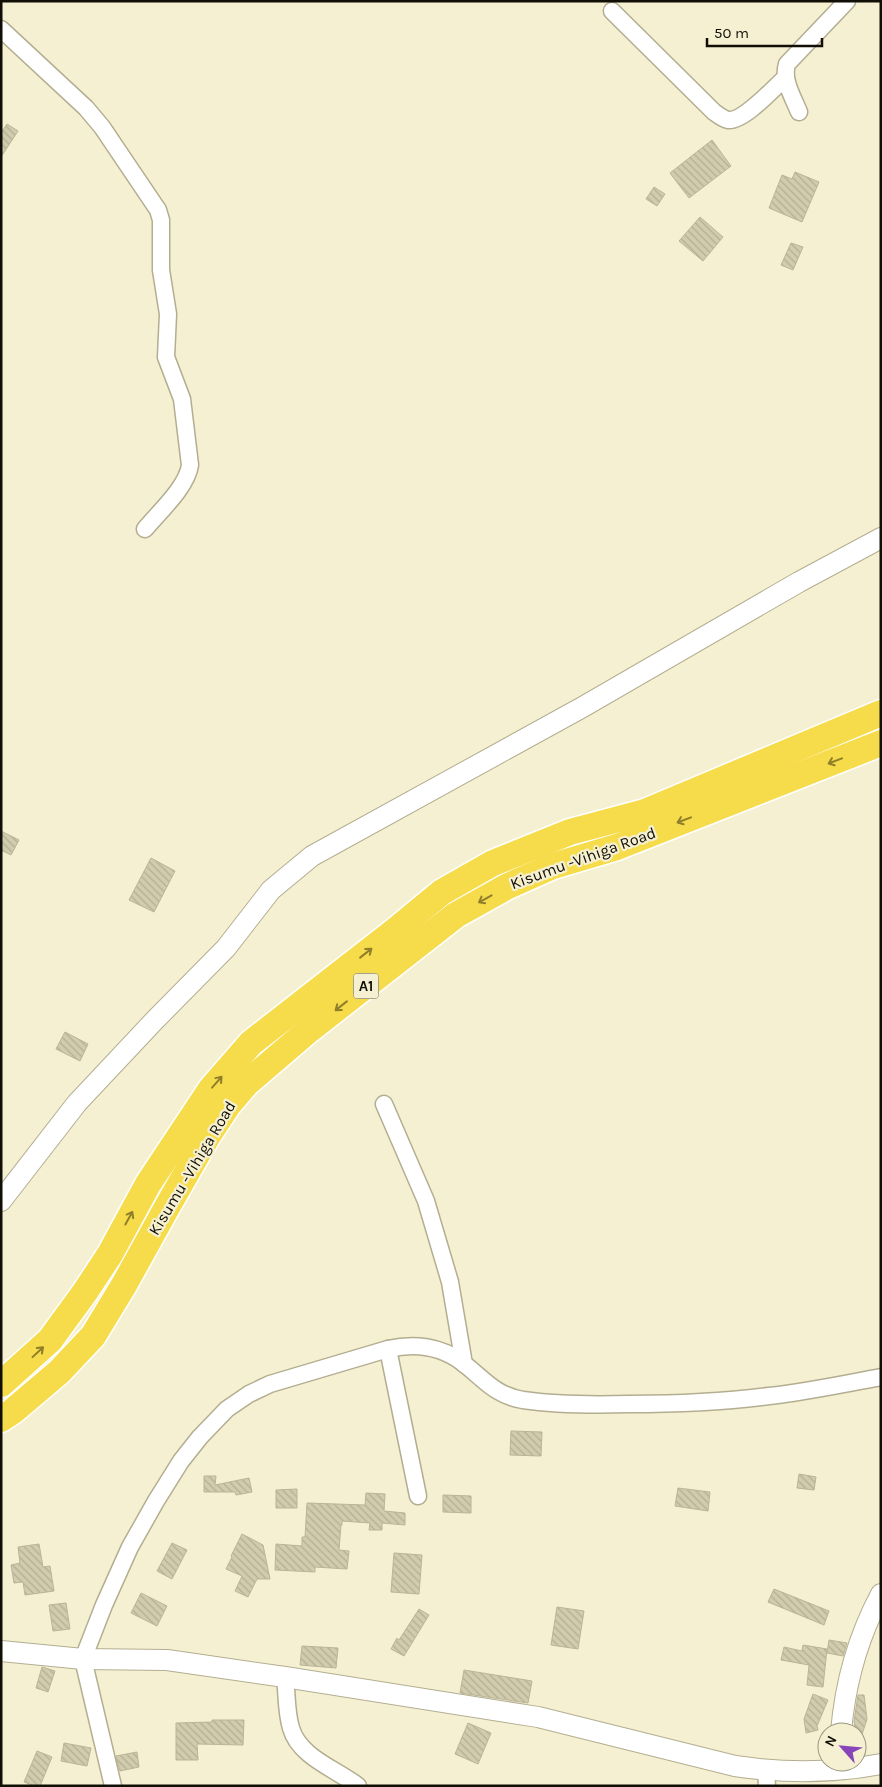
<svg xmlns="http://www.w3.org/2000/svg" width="882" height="1787" font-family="Karla,sans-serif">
  <defs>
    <pattern id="building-back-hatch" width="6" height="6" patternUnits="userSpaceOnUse" patternTransform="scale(1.25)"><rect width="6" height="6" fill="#d2ccae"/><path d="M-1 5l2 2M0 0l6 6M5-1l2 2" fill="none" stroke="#b3ae94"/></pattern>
  </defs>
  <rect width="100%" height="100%" fill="#f6f0d2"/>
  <g fill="url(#building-back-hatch)" stroke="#bab498">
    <path d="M 7,124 L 18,131 L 1,157 L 1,133 Z"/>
    <path d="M 712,140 L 731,166 L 689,198 L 670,173 Z"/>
    <path d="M 795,172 L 819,182 L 802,222 L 769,208 L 782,175 L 792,179 Z"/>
    <path d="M 654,187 L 665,194 L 657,206 L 646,199 Z"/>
    <path d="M 700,217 L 723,237 L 703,261 L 679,241 Z"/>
    <path d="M 791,243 L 803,247 L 793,270 L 781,265 Z"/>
    <path d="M 1,831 L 19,840 L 11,855 L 1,850 Z"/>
    <path d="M 151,858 L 175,871 L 154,912 L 129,900 Z"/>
    <path d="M 65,1032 L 88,1044 L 80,1061 L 56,1049 Z"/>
    <path d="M 511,1431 L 542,1432 L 541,1456 L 510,1455 Z"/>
    <path d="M 799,1474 L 816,1477 L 814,1490 L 797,1488 Z"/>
    <path d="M 204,1476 L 216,1476 L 215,1485 L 249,1478 L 252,1492 L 236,1495 L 235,1492 L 204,1492 Z"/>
    <path d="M 678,1488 L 710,1492 L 708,1511 L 675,1506 Z"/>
    <path d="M 297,1489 L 297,1508 L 276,1508 L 276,1490 Z"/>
    <path d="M 366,1493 L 385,1494 L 384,1511 L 405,1513 L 405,1525 L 382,1523 L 382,1530 L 369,1530 L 370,1523 L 342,1521 L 342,1525 L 341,1525 L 339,1550 L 349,1551 L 347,1569 L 315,1567 L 315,1572 L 275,1570 L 276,1544 L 302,1546 L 302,1537 L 305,1537 L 307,1503 L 365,1505 Z"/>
    <path d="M 443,1495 L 471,1496 L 471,1513 L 443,1512 Z"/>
    <path d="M 242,1534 L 263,1545 L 270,1579 L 257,1579 L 248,1597 L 235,1591 L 242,1576 L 226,1569 L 232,1557 L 231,1556 Z"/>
    <path d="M 172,1543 L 187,1550 L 172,1579 L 157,1571 Z"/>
    <path d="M 39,1544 L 43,1567 L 50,1566 L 54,1591 L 25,1595 L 23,1582 L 14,1583 L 11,1565 L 20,1563 L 18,1547 Z"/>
    <path d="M 394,1553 L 422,1555 L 419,1594 L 391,1592 Z"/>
    <path d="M 774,1589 L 829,1611 L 824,1625 L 768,1602 Z"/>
    <path d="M 141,1593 L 167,1606 L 157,1626 L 131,1613 Z"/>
    <path d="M 66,1603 L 70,1629 L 53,1631 L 49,1605 Z"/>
    <path d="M 557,1607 L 584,1611 L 578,1649 L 551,1645 Z"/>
    <path d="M 419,1609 L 429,1615 L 404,1656 L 391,1649 L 397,1638 L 399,1640 Z"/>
    <path d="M 829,1640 L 847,1643 L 843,1656 L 827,1653 Z"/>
    <path d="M 803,1645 L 827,1649 L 823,1687 L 807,1685 L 809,1665 L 781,1660 L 784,1647 L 802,1651 Z"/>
    <path d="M 302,1646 L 338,1648 L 336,1668 L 300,1665 Z"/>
    <path d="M 42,1667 L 55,1671 L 48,1692 L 36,1688 Z"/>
    <path d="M 464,1670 L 532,1681 L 528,1703 L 460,1693 Z"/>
    <path d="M 813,1694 L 828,1700 L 817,1726 L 818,1730 L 806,1733 L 804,1719 Z"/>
    <path d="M 858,1695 L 864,1695 L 867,1719 L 858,1747 L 854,1721 Z"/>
    <path d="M 212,1720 L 244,1720 L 243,1745 L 197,1744 L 198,1760 L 176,1760 L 176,1723 L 212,1722 Z"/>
    <path d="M 468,1723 L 491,1733 L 478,1764 L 455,1754 Z"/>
    <path d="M 64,1743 L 91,1748 L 87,1766 L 61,1761 Z"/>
    <path d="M 37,1751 L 52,1757 L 40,1786 L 34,1786 L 24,1782 Z"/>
    <path d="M 137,1752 L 139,1767 L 120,1771 L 116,1756 Z"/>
  </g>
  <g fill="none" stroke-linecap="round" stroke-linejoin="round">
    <g stroke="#b3ae91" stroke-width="19">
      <g id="minor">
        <path d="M 612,11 L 714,112 C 718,115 723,119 728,120 C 743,122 774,88 785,78"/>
        <path d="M 1,29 L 86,108 L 102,127 L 158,210 L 161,220 L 161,270 L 168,314 L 166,357 L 182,399 L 190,465 C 187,487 159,512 145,529"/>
        <path d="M 799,112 C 793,97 782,80 787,64 L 847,1"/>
        <path d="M 384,1104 L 426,1201 L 450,1282 L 464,1364"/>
        <path d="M 388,1349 L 418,1496"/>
        <path d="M 285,1677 C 287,1693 286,1712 291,1728 C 299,1757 336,1769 358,1786"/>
        <path d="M 766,1770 L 767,1786"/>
        <path d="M 113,1786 L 83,1659 L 104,1605 L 130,1547 L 156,1501 L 181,1461 L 200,1437 L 227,1409 L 249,1394 L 270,1384 L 388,1349 C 414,1343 441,1346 463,1363 C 484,1379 494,1395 523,1400 C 558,1405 594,1405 629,1404 C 675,1404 723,1402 769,1396 C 806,1392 844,1384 881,1377"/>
      </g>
    </g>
    <g stroke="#b3ae91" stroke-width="22">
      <g id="tertiary">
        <path d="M 1,1201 L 77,1103 L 155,1020 L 226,948 L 271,890 L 312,856 L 581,708 L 799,582 L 881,538"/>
        <path d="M 1,1651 L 83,1659 L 167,1660 L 285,1677 L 538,1717 L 735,1766 C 782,1773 834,1773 881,1764"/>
        <path d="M 841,1732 C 845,1684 858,1637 881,1594"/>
      </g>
    </g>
    <g stroke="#fff" stroke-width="29">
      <g id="trunk">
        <path d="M 1,1384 L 50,1340 L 85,1292 L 110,1254 L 148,1184 L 211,1089 L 251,1043 L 396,930 L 442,892 L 493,863 L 570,832 L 645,812 L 881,713"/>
        <path d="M 1,1419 L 13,1411 L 59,1372 L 93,1336 L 124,1285 L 166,1209 L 207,1137 L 228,1105 L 246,1084 L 309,1030 L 456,915 L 506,887 L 553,866 L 617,847 L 881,743"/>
      </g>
    </g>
    <use href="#minor" stroke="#fff" stroke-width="16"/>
    <use href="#tertiary" stroke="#fff" stroke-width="20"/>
    <use href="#trunk" stroke="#f6dc4a" stroke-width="26"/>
  </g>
  <defs><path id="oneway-shaft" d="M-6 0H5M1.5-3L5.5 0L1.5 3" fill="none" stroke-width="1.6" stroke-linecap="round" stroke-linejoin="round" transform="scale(1.25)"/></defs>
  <g stroke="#8f7f2b">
    <use href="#oneway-shaft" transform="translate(835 761) rotate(159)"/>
    <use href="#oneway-shaft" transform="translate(684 820) rotate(159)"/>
    <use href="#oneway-shaft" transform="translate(485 899) rotate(151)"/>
    <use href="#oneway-shaft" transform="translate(366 953) rotate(-38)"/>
    <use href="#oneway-shaft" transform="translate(341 1006) rotate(142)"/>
    <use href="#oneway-shaft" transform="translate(217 1082) rotate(-49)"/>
    <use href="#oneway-shaft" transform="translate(129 1218) rotate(-61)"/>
    <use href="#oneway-shaft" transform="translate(38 1352) rotate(-43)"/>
  </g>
  <g text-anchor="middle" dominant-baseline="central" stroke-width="4.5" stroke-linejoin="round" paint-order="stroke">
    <rect fill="#f6f0d2" stroke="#565242" stroke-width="1" x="353.5" y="973.5" width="25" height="25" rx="4"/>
    <g font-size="15" font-weight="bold" fill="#110e05">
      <text x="366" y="986">A1</text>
    </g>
    <g font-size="16" fill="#110e05" stroke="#f6f0d2">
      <text transform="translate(583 858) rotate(-20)">Kisumu -Vihiga Road</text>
      <text transform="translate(192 1168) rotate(-59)">Kisumu -Vihiga Road</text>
    </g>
  </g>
  <rect width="882" height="1787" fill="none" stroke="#110e05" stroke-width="5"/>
  <g transform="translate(842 1747) rotate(297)"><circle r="24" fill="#f6f0d2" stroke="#9a9680"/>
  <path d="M0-4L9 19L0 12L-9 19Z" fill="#8845ba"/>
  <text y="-8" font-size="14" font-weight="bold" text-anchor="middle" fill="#110e05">N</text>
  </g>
  <path d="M707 38v8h115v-8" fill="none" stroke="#110e05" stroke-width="2.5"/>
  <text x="714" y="38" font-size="15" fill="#110e05" stroke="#f6f0d2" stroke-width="4" paint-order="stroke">50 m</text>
</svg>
